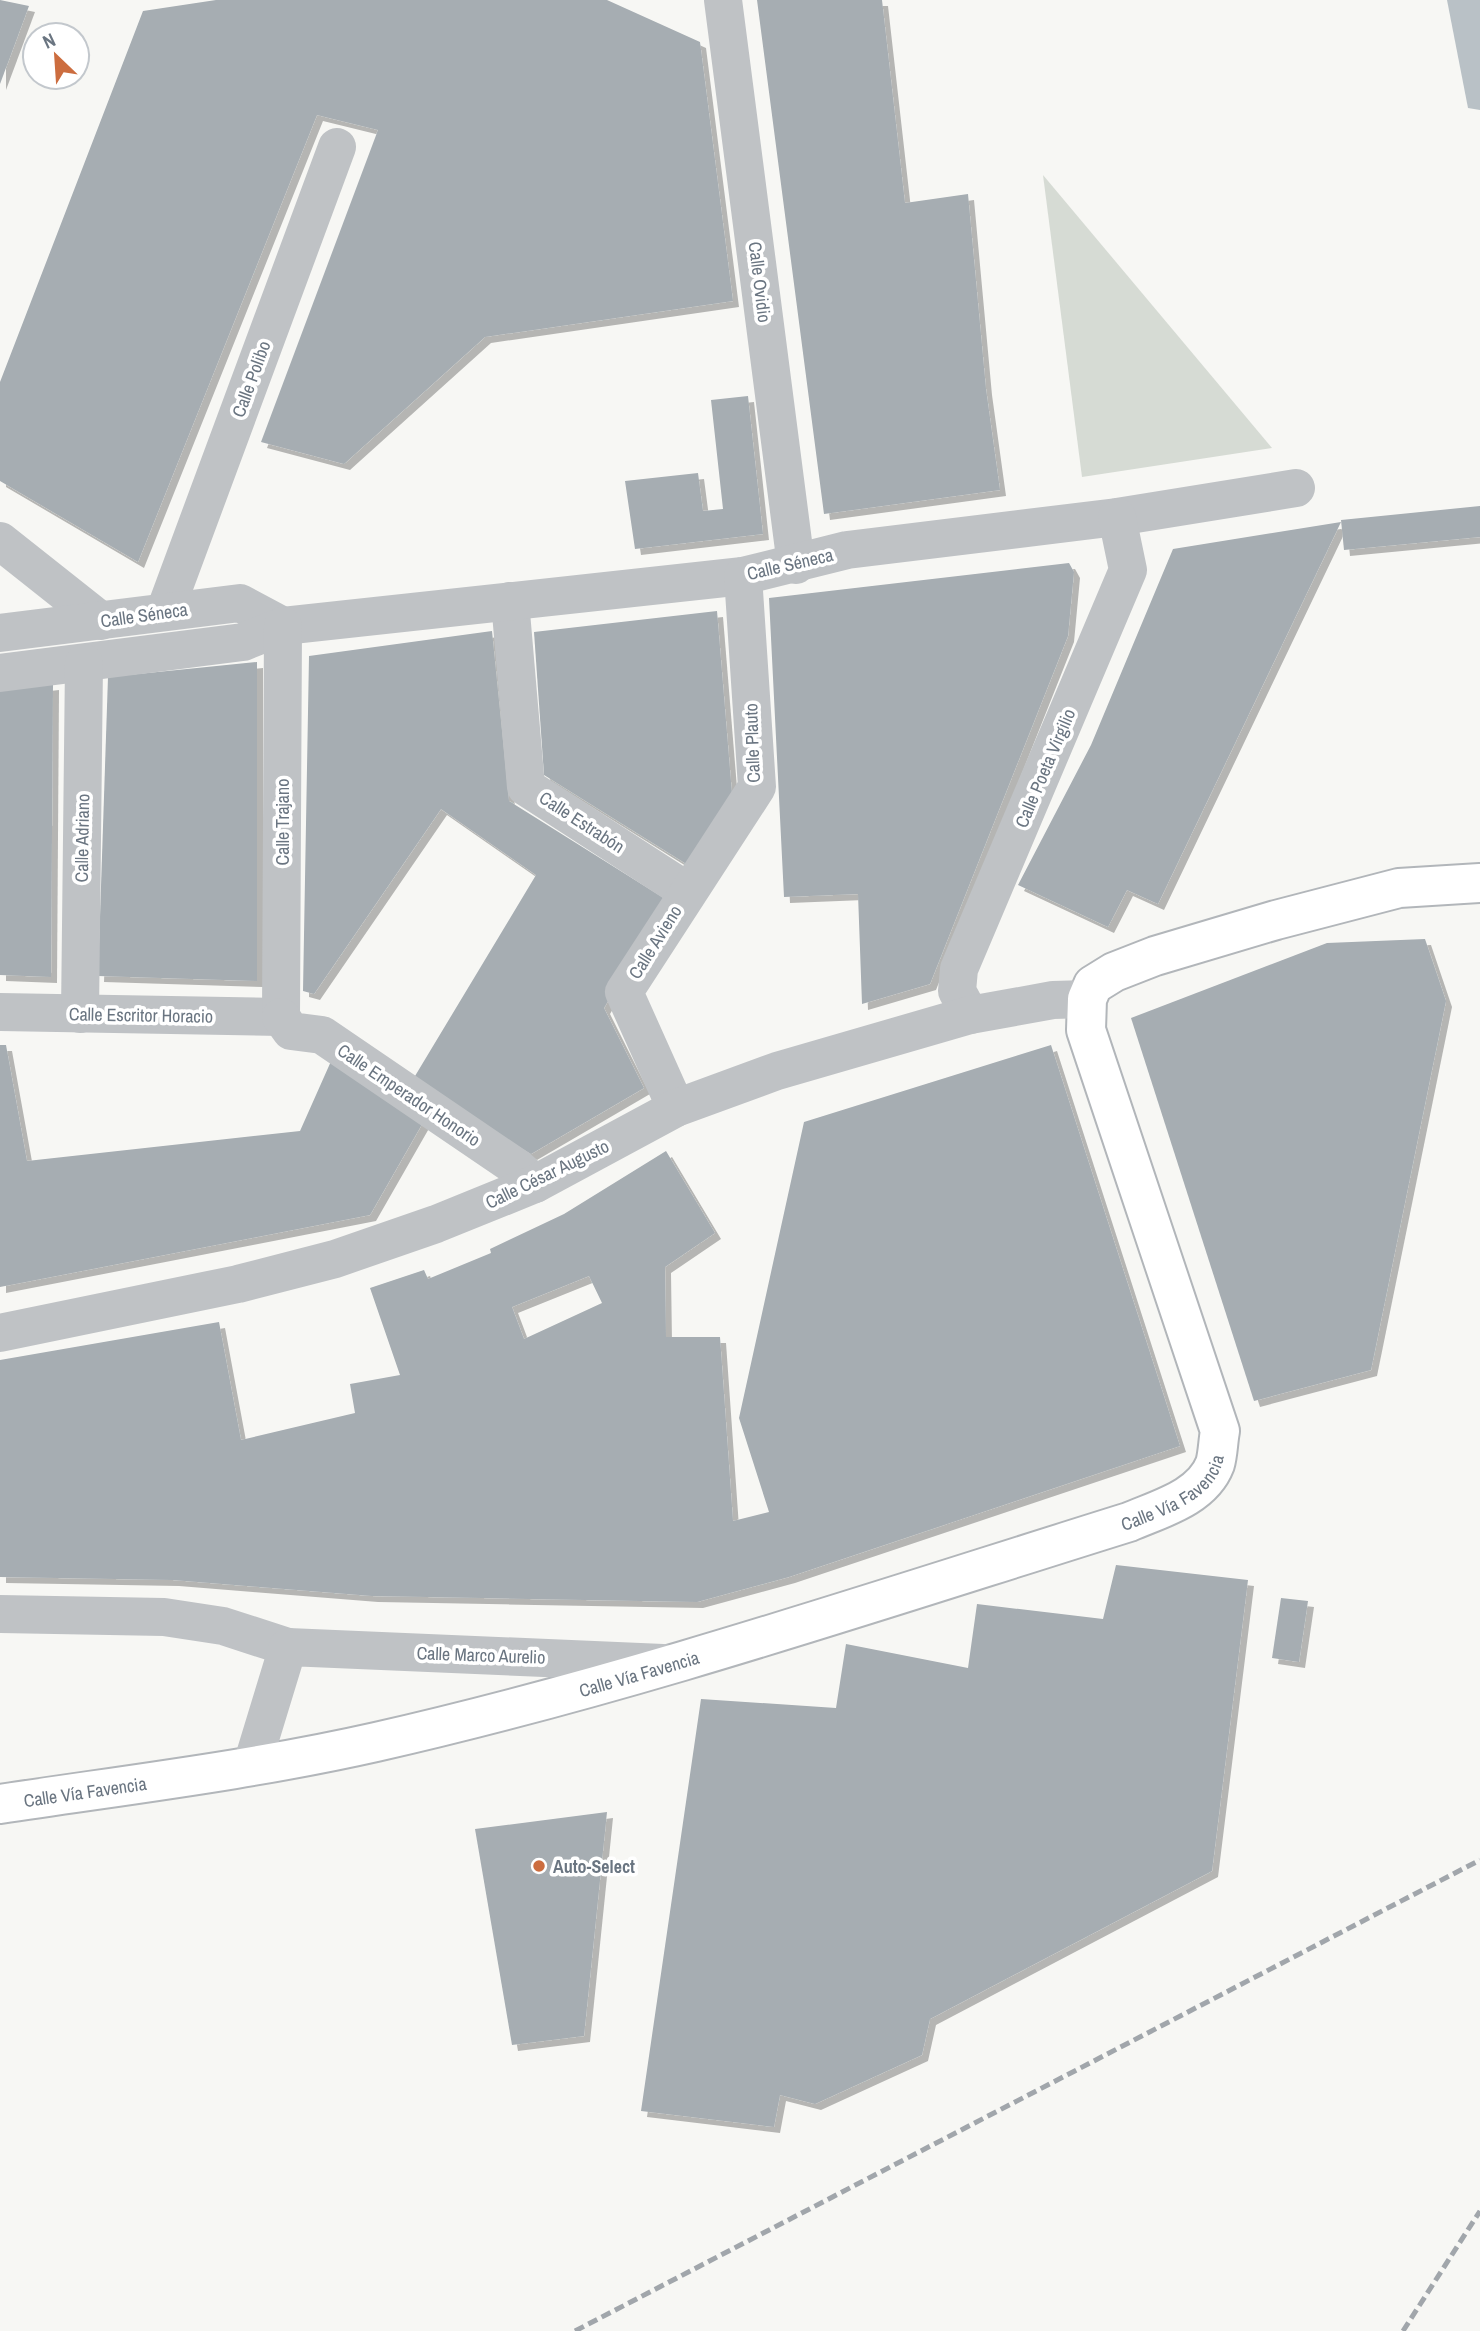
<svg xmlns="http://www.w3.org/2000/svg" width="1480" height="2331" font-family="'Archivo Narrow',sans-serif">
  <defs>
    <filter id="shadow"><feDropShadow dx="6" dy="6" stdDeviation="0" flood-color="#0004"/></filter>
  </defs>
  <rect width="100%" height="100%" fill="#f7f7f4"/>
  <path fill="#d6dbd4" d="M 1043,175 L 1272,448 L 1082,477 Z"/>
  <path fill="#b9c1c6" d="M 1447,0 L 1480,0 L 1480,110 L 1468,108 Z"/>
  <g fill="#a6adb2" fill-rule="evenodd" filter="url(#shadow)">
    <path d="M 0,0 L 29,6 L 0,84 Z"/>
    <path d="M 216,0 L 607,0 L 700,42 L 733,301 L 485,337 L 344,464 L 261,442 L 378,130 L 317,115 L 138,562 L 0,481 L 0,382 L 143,11 Z"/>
    <path d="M 757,0 L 882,0 L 905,203 L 968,194 L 986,389 L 1000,490 L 824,514 Z"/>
    <path d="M 748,396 L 763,534 L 635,549 L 625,481 L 698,473 L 703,511 L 723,509 L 711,400 Z"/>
    <path d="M 1480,506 L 1480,537 L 1344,550 L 1341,520 Z"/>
    <path d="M 1341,522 L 1158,904 L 1127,890 L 1108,927 L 1018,885 L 1091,745 L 1173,549 Z"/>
    <path d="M 1069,563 L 1074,572 L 1068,636 L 930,984 L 862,1004 L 858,894 L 784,897 L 769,598 Z"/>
    <path d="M 717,611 L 732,794 L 688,865 L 544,775 L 534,632 Z"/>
    <path d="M 492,631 L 509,801 L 667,900 L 604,1008 L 644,1088 L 531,1154 L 412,1081 L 536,875 L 441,809 L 314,994 L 303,991 L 309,656 Z"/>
    <path d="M 257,662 L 257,981 L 98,976 L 108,677 Z"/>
    <path d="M 53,684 L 51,977 L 0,975 L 0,690 Z"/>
    <path d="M 1425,939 L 1446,1001 L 1371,1370 L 1254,1401 L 1131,1018 L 1327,943 Z"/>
    <path d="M 0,1045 L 6,1045 L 27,1161 L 300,1131 L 332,1059 L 425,1119 L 370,1215 L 0,1287 Z"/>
    <path d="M 1051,1045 L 1180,1446 L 789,1577 L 697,1602 L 372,1596 L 173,1580 L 0,1577 L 0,1360 L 219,1322 L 241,1440 L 355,1413 L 350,1384 L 400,1375 L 370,1288 L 424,1270 L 428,1279 L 491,1253 L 490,1249 L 564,1214 L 666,1151 L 715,1233 L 665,1267 L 666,1337 L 720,1337 L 733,1521 L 769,1512 L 739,1418 L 804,1122 ZM 589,1276 L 602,1303 L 524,1339 L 512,1307 Z"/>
    <path d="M 1116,1565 L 1248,1580 L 1212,1871 L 930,2019 L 922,2055 L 815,2104 L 780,2095 L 774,2127 L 641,2111 L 701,1699 L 836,1708 L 846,1644 L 968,1668 L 977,1604 L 1103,1619 Z"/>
    <path d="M 1281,1598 L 1308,1601 L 1299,1662 L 1272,1658 Z"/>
    <path d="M 607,1812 L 584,2036 L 512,2045 L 475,1829 Z"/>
  </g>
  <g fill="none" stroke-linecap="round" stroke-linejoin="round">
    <g stroke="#b2b6ba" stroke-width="42">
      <g id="secondary">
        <path id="s1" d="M 0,1804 C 125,1785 252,1770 376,1742 C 631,1684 879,1600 1129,1522 C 1159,1509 1202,1498 1215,1464 C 1218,1454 1218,1441 1220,1431 L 1086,1030 L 1087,999 L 1093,985 L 1114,972 L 1155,956 L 1276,920 L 1399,888 L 1480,883"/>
      </g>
    </g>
    <g stroke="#bfc2c5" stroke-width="38">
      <path d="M 723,0 L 796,565"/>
      <path d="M 0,541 L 101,621"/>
      <path d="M 510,601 L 526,787 L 687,891"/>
      <path d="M 165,611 L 337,147"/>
      <path d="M 0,633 L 240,603 L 283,626"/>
      <path d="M 0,673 L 243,642 L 283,626 L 743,576 L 847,550 L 1117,517 L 1296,488"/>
      <path d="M 0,1012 L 281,1017"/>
      <path d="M 80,1014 L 84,663"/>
      <path d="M 970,1015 L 957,991 L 959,969 L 1128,570 L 1117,517"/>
      <path d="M 281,1017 L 283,626"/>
      <path d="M 281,1017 L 291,1031 L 322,1035 L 519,1169 L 535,1184"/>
      <path d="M 676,1108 L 624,992 L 757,787 L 743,576"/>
      <path d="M 0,1333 L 238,1284 L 335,1259 L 436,1224 L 535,1184 L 676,1108 L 777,1071 L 970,1015 L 1053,1000 L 1087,999"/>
      <path d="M 0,1614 L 164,1617 L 223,1626 L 288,1647"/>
      <path d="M 252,1765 L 288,1647 L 663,1663"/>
    </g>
    <use href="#secondary" stroke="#fff" stroke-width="38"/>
    <g stroke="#a1a6ab" stroke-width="5" stroke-dasharray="10 5" stroke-linecap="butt">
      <path d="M 575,2331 L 1480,1860"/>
      <path d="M 1403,2331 L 1480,2211"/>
    </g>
  </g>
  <circle fill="#cc6d3f" stroke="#fff" stroke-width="2.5" cx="539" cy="1866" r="7"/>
  <g text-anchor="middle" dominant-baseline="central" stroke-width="7" stroke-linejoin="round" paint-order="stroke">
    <g font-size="18" fill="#6a7581" stroke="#fff">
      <text transform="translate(760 282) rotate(83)">Calle Ovidio</text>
      <text transform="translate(251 379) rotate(-70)">Calle Polibo</text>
      <text transform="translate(790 564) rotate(-13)">Calle Séneca</text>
      <text transform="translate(144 615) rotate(-8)">Calle Séneca</text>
      <text transform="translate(752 743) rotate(-92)">Calle Plauto</text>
      <text transform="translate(1045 768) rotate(-67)">Calle Poeta Virgilio</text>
      <text transform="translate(282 822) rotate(-90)">Calle Trajano</text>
      <text transform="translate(582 822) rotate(33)">Calle Estrabón</text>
      <text transform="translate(82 838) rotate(-89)">Calle Adriano</text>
      <text transform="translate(655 942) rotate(-58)">Calle Avieno</text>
      <text transform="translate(141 1015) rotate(1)">Calle Escritor Horacio</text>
      <text transform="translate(409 1095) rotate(34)">Calle Emperador Honorio</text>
      <text transform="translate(547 1174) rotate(-26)">Calle César Augusto</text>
      <text stroke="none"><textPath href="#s1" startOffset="1220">Calle Vía Favencia</textPath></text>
      <text transform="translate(481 1655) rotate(2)">Calle Marco Aurelio</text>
      <text stroke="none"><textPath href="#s1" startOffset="653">Calle Vía Favencia</textPath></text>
      <text stroke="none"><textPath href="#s1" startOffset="86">Calle Vía Favencia</textPath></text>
    </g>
    <g font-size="18" font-weight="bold" fill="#6a7581" stroke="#fff" text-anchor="start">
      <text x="553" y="1866">Auto-Select</text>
    </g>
  </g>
  <g transform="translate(56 56) rotate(335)"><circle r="33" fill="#ffffff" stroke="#c3c8cd" stroke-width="2"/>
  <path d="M0-5L12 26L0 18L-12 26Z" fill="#cc6d3f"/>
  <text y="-10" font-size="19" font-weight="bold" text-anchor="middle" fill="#6a7581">N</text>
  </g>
</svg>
